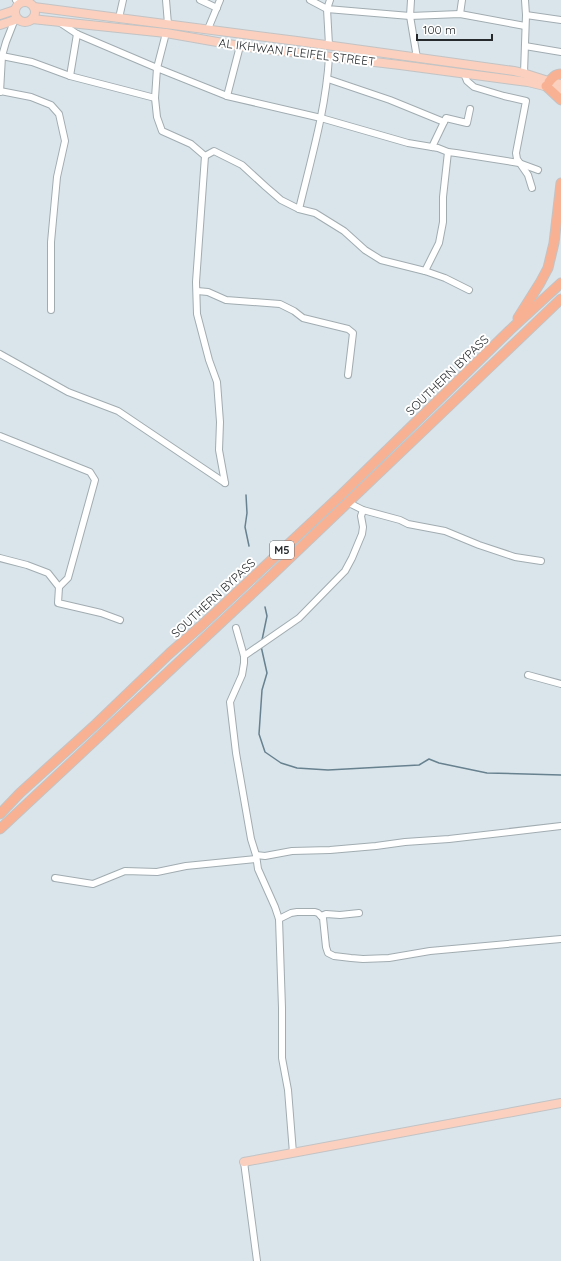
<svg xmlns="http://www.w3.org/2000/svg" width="561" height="1261" font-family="Quicksand,sans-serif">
  <rect width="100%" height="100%" fill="#dae5eb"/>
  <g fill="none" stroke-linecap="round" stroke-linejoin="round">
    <g stroke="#67818f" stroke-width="1.5">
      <path d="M 246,495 L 247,513 L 245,527 L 249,546"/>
      <path d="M 262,640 L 267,616 L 265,607"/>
      <path d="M 261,646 L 267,673 L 262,690 L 259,734 L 265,752 L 281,763 L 297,768 L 328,770 L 419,765 L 429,759 L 439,763 L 487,773 L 561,775"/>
    </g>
    <g stroke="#a1acb1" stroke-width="8">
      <g id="minor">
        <path d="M 16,0 L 20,3"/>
        <path d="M 166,0 L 168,24"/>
        <path d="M 200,0 L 217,8"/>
        <path d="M 310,0 L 327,9 L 329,45"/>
        <path d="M 330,0 L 327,9 L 410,16 L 460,14 L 525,26"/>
        <path d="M 411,0 L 410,16 L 417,58"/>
        <path d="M 460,14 L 462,0"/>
        <path d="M 526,15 L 561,20"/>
        <path d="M 119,18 L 123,0"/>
        <path d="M 59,22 L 77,34 L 157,68 L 166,33"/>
        <path d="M 208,29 L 220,0"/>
        <path d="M 525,46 L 561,52"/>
        <path d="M 2,56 L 32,62 L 70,76 L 155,98"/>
        <path d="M 466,73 L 465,76 L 467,81 L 474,87 L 504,96 L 526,101 L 516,153 L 517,159 L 528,175 L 532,188"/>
        <path d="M 524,73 L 526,15 L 525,0"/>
        <path d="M 70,76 L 77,34"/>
        <path d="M 328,79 L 390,100 L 444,122 L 432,147"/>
        <path d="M 0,91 L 31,97 L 51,105 L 59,114 L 65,141 L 57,177 L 51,242 L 51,310"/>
        <path d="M 0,92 L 2,56 L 6,42 L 15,19"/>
        <path d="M 227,96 L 240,46"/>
        <path d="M 444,122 L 446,118 L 467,123 L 470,109"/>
        <path d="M 205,156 L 214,151 L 242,165 L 266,187 L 281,200 L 299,209 L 315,213 L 344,231 L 365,250 L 381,260 L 425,271 L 445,278 L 469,290"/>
        <path d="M 299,209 C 311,159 326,109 329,57"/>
        <path d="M 425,271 L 439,243 L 443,222 L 443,197 L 448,152"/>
        <path d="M 197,291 L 208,292 L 226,300 L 280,304 L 294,311 L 303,318 L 348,329 L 353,333 L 348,375"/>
        <path d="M 0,354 L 68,392 L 118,411 L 225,483"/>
        <path d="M 0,436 L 90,472 L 95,480 L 68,578 L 59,587"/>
        <path d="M 225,483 L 219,450 L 220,422 L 217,382 L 209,360 L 197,314 L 196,282 L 205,156 L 191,144 L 162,131 L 157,117 L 155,98 L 157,68 L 227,96 L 321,118 L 408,143 L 438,148 L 448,152 L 456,153 L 519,163 L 538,170"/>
        <path d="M 347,502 L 363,510 L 400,520 L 408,524 L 445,531 L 479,545 L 515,557 L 541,561"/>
        <path d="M 0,558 L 27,565 L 48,573 L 59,587 L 58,603 L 101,613 L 120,620"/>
        <path d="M 236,628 L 244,656 L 244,663 L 242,675 L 230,702 L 236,753 L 251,839 L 256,855 L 258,869 L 275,907 L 279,919 L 282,1008 L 282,1058 L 288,1090 L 293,1153"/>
        <path d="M 244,656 L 299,618 L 345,571 L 352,558 L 362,534 L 363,527 L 361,516 L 363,510"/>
        <path d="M 528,675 L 561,684"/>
        <path d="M 256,855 L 265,856 L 292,851 L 330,850 L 376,846 L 405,842 L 449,839 L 561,826"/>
        <path d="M 55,878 L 93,884 L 125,871 L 157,872 L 186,866 L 256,859"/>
        <path d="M 321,916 L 326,914 L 340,915 L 359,913"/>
        <path d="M 279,919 L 291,913 L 297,912 L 315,912 L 318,913 L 323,918 L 326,947 L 328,953 L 334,956 L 351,958 L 363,959 L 389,958 L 430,951 L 561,939"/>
        <path d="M 244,1162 L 257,1261"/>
      </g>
    </g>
    <g stroke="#c2c3c4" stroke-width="10">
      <g id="major">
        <circle cx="25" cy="12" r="10"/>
        <path d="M 34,7 L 297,41 L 514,71 C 530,74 544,81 561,84"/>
        <path d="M 0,15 L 15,10"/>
        <path d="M 32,19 L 166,33 L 240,46 L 400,65 L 528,82 L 561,90"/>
        <path d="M 0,25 L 18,19"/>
        <path d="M 244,1162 L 561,1103"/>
      </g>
    </g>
    <g stroke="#c2c3c4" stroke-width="11">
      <g id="highway">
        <path d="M 549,82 C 552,78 555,74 561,74"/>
        <path d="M 546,86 L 561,100"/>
        <path d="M 518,318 L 540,283 L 548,268 L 554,243 L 561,183"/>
        <path d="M 0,814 L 20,793 L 96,724 L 170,653 L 203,624 L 340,496 L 510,330 L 561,283"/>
        <path d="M 0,829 L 272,575 L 561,299"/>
      </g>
    </g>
    <use href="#minor" stroke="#fff" stroke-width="6"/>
    <use href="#major" stroke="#fbd0be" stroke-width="8"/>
    <use href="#highway" stroke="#f9b193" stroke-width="9"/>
  </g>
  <g text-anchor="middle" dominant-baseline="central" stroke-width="4" stroke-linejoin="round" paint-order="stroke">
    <rect fill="#fff" stroke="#66696b" stroke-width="1" x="270" y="541" width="24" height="18" rx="3"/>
    <g font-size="11" font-weight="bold" fill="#25292b">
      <text x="282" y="550">M5</text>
    </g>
    <g font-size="12" fill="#25292b" stroke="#fff">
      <text transform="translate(297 52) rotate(7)">AL IKHWAN FLEIFEL STREET</text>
      <text transform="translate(447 375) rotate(-44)">SOUTHERN BYPASS</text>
      <text transform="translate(213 598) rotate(-43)">SOUTHERN BYPASS</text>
    </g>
  </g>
  <path d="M417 34v6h75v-6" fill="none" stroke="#25292b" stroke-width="2"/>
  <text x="423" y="34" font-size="12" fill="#25292b" stroke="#ffffff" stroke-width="3" paint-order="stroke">100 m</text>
</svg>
